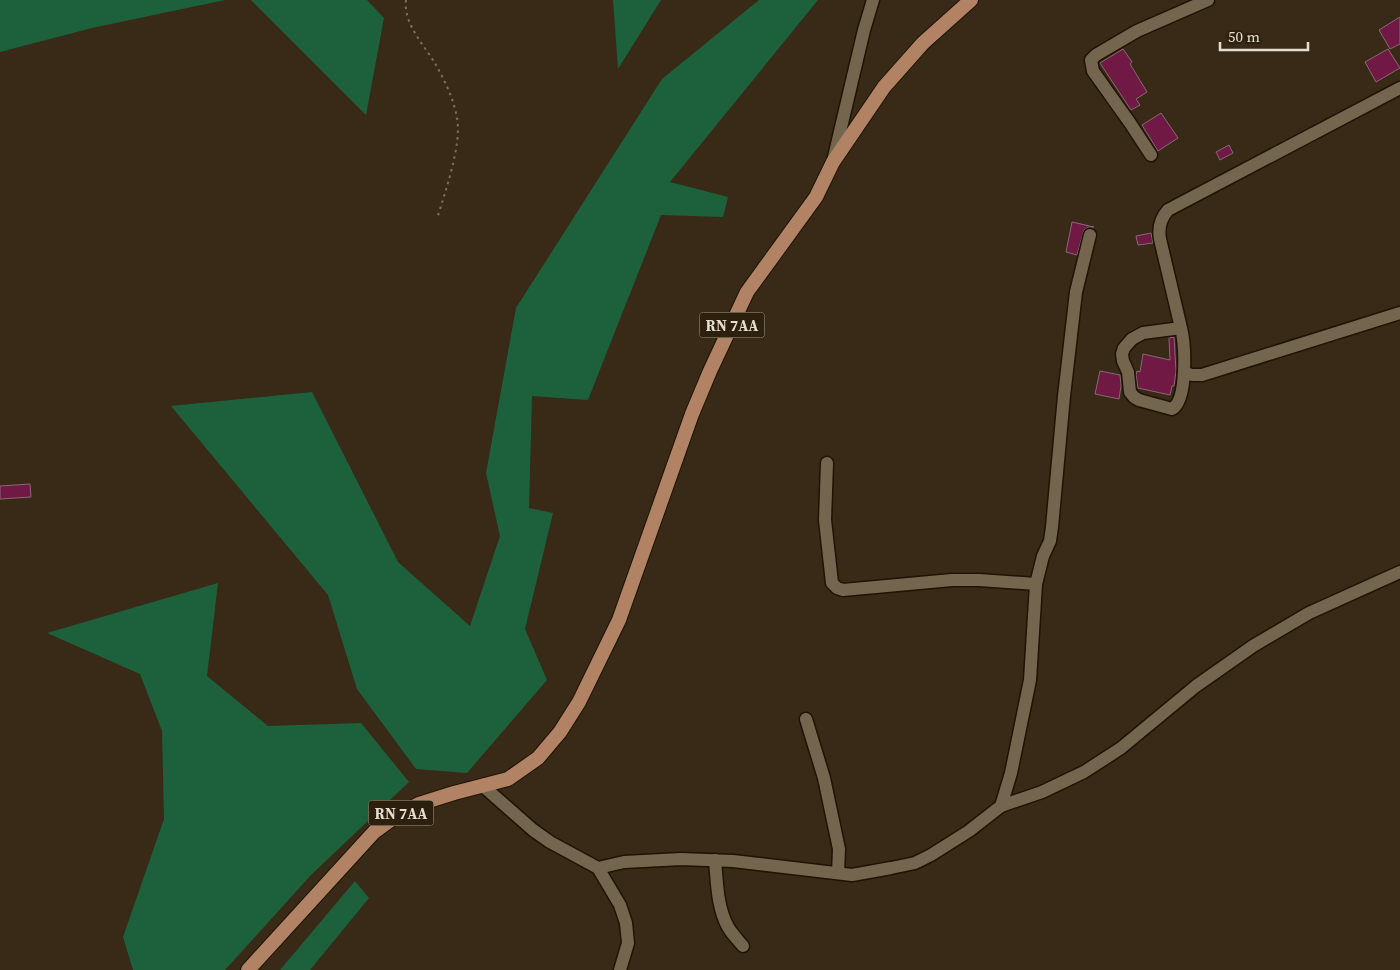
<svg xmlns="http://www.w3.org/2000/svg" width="1400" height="970" font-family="'Source Serif 4',serif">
  <rect width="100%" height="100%" fill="#382a17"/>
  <g fill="#1d613c">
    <path d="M 0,0 L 225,0 L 92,28 L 0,52 Z"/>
    <path d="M 251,0 L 367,0 L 384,18 L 366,115 Z"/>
    <path d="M 613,0 L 661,0 L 618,69 Z"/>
    <path d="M 759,0 L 818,0 L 670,182 L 728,197 L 723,217 L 661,215 L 588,400 L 532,396 L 529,508 L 553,513 L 525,629 L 547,680 L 467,773 L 416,769 L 357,689 L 328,595 L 171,406 L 312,392 L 398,562 L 470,626 L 500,536 L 486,473 L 516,308 L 662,79 Z"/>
    <path d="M 218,583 L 207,676 L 268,726 L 361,723 L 409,782 L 311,875 L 225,970 L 133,970 L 123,937 L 164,819 L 162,731 L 140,674 L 47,633 Z"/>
    <path d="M 355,881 L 369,898 L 310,970 L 280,970 Z"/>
  </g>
  <g fill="#701944" stroke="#856a74">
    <path d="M 1400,17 L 1400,44 L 1390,49 L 1379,30 Z"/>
    <path d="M 1123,49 L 1132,62 L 1130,64 L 1147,92 L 1136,99 L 1140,105 L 1131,110 L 1100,63 Z"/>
    <path d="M 1388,49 L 1400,68 L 1376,82 L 1365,62 Z"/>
    <path d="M 1161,113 L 1178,138 L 1158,151 L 1142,125 Z"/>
    <path d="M 1229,145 L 1233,153 L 1220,160 L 1216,152 Z"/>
    <path d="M 1072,222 L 1094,227 L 1088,227 L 1084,230 L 1077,255 L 1066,252 Z"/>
    <path d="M 1151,233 L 1153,243 L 1138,245 L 1136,236 Z"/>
    <path d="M 1174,337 L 1176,371 L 1174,386 L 1172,386 L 1170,395 L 1138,388 L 1136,375 L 1137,371 L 1140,372 L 1143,354 L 1170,360 L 1169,338 Z"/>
    <path d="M 1100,371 L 1120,375 L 1121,386 L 1119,399 L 1095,394 Z"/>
    <path d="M 30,484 L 31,497 L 0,499 L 0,486 Z"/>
  </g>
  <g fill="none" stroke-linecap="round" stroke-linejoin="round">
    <g stroke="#1f1302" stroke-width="15">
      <g id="minor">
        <path d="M 1151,155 L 1130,123 L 1093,71 L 1091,60 L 1096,55 L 1137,31 L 1208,0"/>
        <path d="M 834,157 L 864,30 L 873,0"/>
        <path d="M 1181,328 L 1143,333 L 1132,339 L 1124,348 L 1122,354 L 1123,361 L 1128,372 L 1130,392 L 1134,397 L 1139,400 L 1172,409 C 1188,400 1185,344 1181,328 L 1160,239 C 1158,228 1160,219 1168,210 L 1400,88"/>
        <path d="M 1184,372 L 1192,375 L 1202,375 L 1400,313"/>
        <path d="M 827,463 L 825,520 L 832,583 L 837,588 L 843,590 L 952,580 L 979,580 L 1036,584"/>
        <path d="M 806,719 L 824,778 L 839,849 L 838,873"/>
        <path d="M 483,786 L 533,830 L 550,842 L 598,868 L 620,905 L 626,923 L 628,943 L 620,970"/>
        <path d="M 1001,806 L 1042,792 L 1084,772 L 1121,748 L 1196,686 L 1253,646 L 1309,613 L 1400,572"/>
        <path d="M 715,860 C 717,882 717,907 728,927 C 732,934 738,940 743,946"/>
        <path d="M 598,868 L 624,862 L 681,859 L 733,861 L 852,875 L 891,868 L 915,863 L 931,855 L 969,831 L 1001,806 L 1011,773 L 1030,680 L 1036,584 L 1043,556 L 1050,541 L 1052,527 L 1064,396 L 1076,292 L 1090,235"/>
      </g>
    </g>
    <g stroke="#1f1302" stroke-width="16">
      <path id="primary" d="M 248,970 L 374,832 L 396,816 L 419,804 L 454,793 L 508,779 L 538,758 L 560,732 L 579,702 L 619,620 L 692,414 L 710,371 L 747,292 L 816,197 L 833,162 L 884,87 L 923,43 L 971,0"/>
    </g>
    <path stroke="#7a6e5d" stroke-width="2" stroke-dasharray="2.5 4" stroke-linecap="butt" d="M 406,0 C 403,24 425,46 436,65 C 445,81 454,100 457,118 C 462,145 445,192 437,219"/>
    <use href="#minor" stroke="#74654f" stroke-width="12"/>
    <use href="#primary" stroke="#b18263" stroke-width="14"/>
  </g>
  <g text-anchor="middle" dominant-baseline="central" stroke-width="5" stroke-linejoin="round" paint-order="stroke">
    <g fill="#2d210d" stroke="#afa597" stroke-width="1">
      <rect x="699.5" y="312.5" width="65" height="25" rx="4"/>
      <rect x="368.5" y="800.5" width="65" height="25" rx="4"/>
    </g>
    <g font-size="15" font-weight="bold" fill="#e7ded2">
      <text x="732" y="325">RN 7AA</text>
      <text x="401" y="813">RN 7AA</text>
    </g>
  </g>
  <path d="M1220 42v8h88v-8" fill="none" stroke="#e7ded2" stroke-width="2.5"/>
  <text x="1228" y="42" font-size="15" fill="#e7ded2" stroke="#2d210d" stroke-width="4" paint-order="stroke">50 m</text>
</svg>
